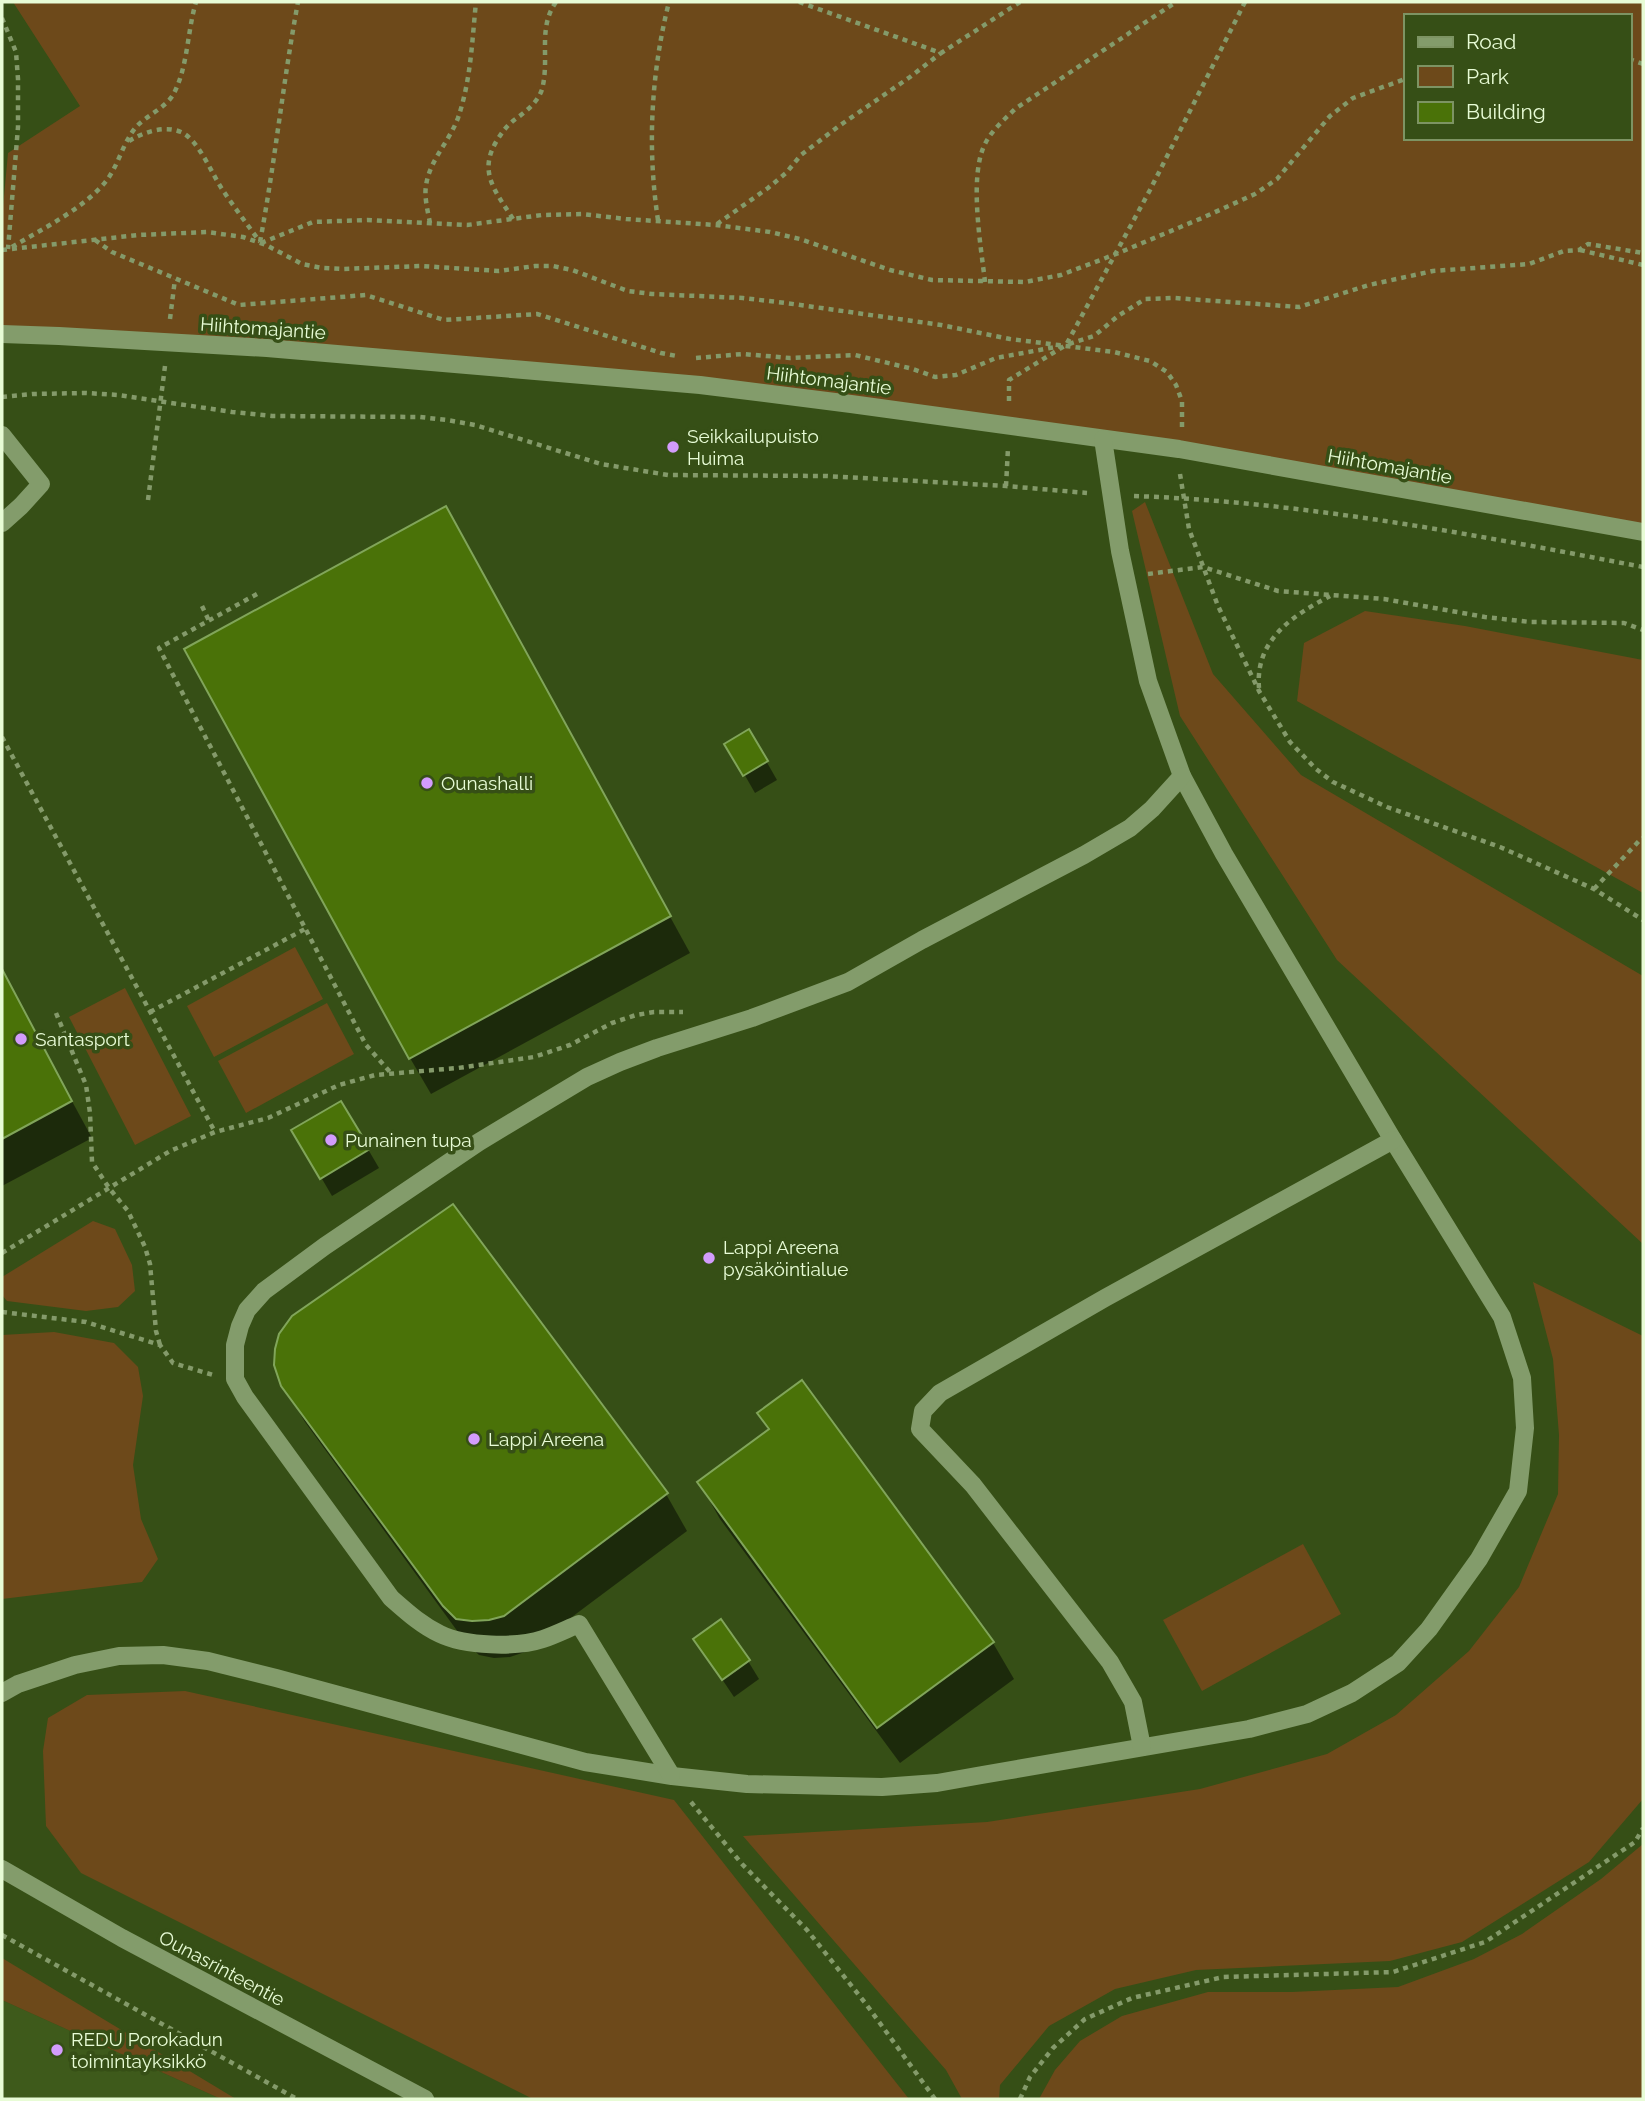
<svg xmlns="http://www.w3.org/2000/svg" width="1645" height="2101" font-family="Raleway,sans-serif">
  <rect width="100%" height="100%" fill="#364f16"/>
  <path fill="#3e5a1b" d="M 2,2000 L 221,2099 L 2,2099 Z"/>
  <g fill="#6d491a" fill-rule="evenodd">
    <path d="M 13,2 L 1643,2 L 1643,532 L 1179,449 L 700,383 L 2,334 L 2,218 L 8,153 L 80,106 ZM 1405,16 L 1629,16 L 1629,138 L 1405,138 Z"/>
    <path d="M 1145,502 L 1213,674 L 1301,775 L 1643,976 L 1643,1244 L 1337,960 L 1180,716 L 1132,511 Z"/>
    <path d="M 1365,611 L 1465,626 L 1643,660 L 1643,893 L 1297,701 L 1304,643 Z"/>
    <path d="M 295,947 L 323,999 L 214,1057 L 187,1006 Z"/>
    <path d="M 125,988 L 191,1116 L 135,1145 L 69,1017 Z"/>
    <path d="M 327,1003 L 354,1054 L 246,1113 L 218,1061 Z"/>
    <path d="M 93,1221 L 115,1229 L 132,1265 L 135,1291 L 118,1307 L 86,1311 L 7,1301 L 2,1295 L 2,1277 Z"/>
    <path d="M 1533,1282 L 1643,1336 L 1643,1799 L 1589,1862 L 1462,1942 L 1390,1961 L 1196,1970 L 1115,1989 L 1049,2026 L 1000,2085 L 999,2099 L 962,2099 L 946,2070 L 743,1836 L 987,1822 L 1200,1789 L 1327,1754 L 1396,1715 L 1469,1651 L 1519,1587 L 1558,1494 L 1559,1435 L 1553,1359 Z"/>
    <path d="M 54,1332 L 114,1343 L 138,1367 L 143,1396 L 133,1465 L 141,1519 L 158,1559 L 142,1582 L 2,1599 L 2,1335 Z"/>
    <path d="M 1303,1544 L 1341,1614 L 1202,1691 L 1163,1620 Z"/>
    <path d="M 185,1691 L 674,1800 L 909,2099 L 533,2099 L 81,1873 L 46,1826 L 43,1751 L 48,1718 L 87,1695 Z"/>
    <path d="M 1643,1844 L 1643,2099 L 1039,2099 L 1055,2070 L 1080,2041 L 1122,2016 L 1208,1992 L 1292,1992 L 1398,1987 L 1474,1959 L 1522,1934 L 1601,1879 Z"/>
    <path d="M 2,1958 L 236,2099 L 221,2099 L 2,2000 Z"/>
  </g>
  <g fill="#0007">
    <path d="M 466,545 L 690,953 L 431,1094 L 410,1058 Z"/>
    <path d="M 749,731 L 777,780 L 755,793 L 727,744 Z"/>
    <path d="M 5,978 L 92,1138 L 2,1186 L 2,980 Z"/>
    <path d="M 341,1103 L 379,1168 L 332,1196 L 294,1131 Z"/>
    <path d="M 802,1382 L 993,1643 L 1014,1679 L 900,1763 L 720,1519 L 699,1482 L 769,1431 L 759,1414 Z"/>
    <path d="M 283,1385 L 666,1494 L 687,1531 L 525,1652 L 510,1657 L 494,1658 L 479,1655 L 466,1643 L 305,1422 Z"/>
    <path d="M 695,1639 L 748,1661 L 759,1679 L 734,1697 Z"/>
  </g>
  <g fill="#4a7208" stroke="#81a55a" stroke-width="2">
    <path d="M 446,506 L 671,916 L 409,1059 L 184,649 Z"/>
    <path d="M 749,729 L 768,761 L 743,776 L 724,744 Z"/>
    <path d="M 2,969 L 72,1101 L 2,1139 Z"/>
    <path d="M 341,1101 L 370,1149 L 320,1179 L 291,1130 Z"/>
    <path d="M 453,1204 L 668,1493 L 504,1616 L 489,1620 L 472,1621 L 456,1619 L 443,1606 L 281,1386 L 274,1365 L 275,1349 L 279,1334 L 292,1316 Z"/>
    <path d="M 802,1380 L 994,1642 L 877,1728 L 697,1482 L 769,1429 L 757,1413 Z"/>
    <path d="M 721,1619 L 750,1660 L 722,1680 L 693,1639 Z"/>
  </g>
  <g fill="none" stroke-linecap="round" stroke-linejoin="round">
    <g stroke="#849a6a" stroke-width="4.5" stroke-dasharray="5 5" stroke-linecap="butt">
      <path d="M 799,2 L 941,53 L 1020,2"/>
      <path d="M 2,18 L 16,52 L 18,79 L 18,127 L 8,249"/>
      <path d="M 1629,59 L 1643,64"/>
      <path d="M 129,141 C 144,132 164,125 181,132 C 198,139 212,174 222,189 C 234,207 247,224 260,242"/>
      <path d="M 513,219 C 496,192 478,173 496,142 C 502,132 508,124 517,118 C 528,110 541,99 543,85 C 549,56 538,27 556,2"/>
      <path d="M 658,220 C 647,148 651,73 669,2"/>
      <path d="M 430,223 C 428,212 424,197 426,186 C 429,161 449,142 458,118 C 471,80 472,41 476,2"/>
      <path d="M 717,224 L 768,188 L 786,173 L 801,155 L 839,126 L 910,77 L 941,53"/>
      <path d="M 95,240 L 112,252 L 239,305 L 366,295 L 444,320 L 537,314 L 661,353 L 677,356"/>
      <path d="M 260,242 C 275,162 283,82 298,2"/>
      <path d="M 261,243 L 313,222 L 367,220 L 467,225 L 542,215 L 582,214 L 626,219 L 716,225 L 770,232 L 800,239 L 890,270 L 932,280 L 1025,282 L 1061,275 L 1116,254 L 1202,218 L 1255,194 L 1277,179 L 1330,116 L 1353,98 L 1405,79"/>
      <path d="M 12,247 C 42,229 77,212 101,187 C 118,170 121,145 136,127 C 146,116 165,108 173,95 C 188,68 187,32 196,2"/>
      <path d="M 2,250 L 138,235 L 207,232 L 243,237 L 266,245 L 302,264 L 322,268 L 342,269 L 421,266 L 499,271 L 535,266 L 553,266 L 572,270 L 628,291 L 652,294 L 743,298 L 786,303 L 941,325 L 1010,339 L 1114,352 L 1150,361 L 1167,372 L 1176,385 L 1182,401 L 1182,427"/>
      <path d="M 1580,250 L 1643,265"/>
      <path d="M 985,282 C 981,246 968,174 986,142 C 993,129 1005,119 1015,109 L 1176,2"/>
      <path d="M 170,319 L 175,279"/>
      <path d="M 1069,344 L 1094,336 L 1118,316 L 1145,299 L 1174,298 L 1299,307 L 1369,285 L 1433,271 L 1529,264 L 1564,251 L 1579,250 L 1588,244 L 1643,253"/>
      <path d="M 696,358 L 743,354 L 790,358 L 855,355 L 913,369 L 935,377 L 956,375 L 996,358 L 1061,346"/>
      <path d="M 2,397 L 33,394 L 86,393 L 118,395 L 232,412 L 272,416 L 420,417 L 447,420 L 475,425 L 601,464 L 668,475 L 826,476 L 1006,486 L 1087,493"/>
      <path d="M 1009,401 L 1009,380 L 1066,345 L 1150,190 L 1245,2"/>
      <path d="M 1180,474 L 1189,529 L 1218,606 L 1259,691 L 1290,742 L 1316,769 L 1333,782 L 1387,807 L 1500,847 L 1594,889 L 1643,920"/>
      <path d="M 1006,486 L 1008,448"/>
      <path d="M 1134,496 C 1305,502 1476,535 1643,567"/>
      <path d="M 148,500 L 165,366"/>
      <path d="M 1148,574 L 1203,567 L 1278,591 L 1384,599 L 1485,617 L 1530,622 L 1624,623 L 1643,630"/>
      <path d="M 257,594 L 159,648 L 366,1045 L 391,1073"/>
      <path d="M 202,606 L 209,621"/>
      <path d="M 1259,688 C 1255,640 1292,616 1330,596"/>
      <path d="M 2,737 L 215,1132"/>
      <path d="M 1594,889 L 1639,841 L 1643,838"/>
      <path d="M 150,1012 L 305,929"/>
      <path d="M 56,1013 L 86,1085 L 90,1113 L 92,1162 L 109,1188 L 128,1211 L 145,1247 L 150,1264 L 156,1331 L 160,1345"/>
      <path d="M 2,1253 L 170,1151 L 215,1132 L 268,1118 L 339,1085 L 375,1075 L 458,1068 L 534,1057 L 570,1045 L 612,1023 L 636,1015 L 654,1012 L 683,1012"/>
      <path d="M 2,1312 L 86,1322 L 160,1345 L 173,1363 L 213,1375"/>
      <path d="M 691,1802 L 742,1864 L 807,1930 L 866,2004 L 935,2099"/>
      <path d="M 2,1935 L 297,2099"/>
      <path d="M 1020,2099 L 1030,2077 L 1053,2048 L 1085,2019 L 1132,1998 L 1223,1977 L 1393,1972 L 1485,1942 L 1635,1842 L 1643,1828"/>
    </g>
    <g stroke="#839c6b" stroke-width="18">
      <path d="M 2,334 L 59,336 L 267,348 L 700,385 L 851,404 L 1179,449 L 1643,532"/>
      <path d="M 2,435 L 41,484 L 21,506 L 2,523"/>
      <path d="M 2,1693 L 18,1684 L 75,1665 L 119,1656 L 163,1655 L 208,1661 L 276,1678 L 585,1762 L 672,1776 L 747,1784 L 882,1787 L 937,1783 L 982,1775 L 1249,1729 L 1307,1714 L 1352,1693 L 1398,1663 L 1429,1629 L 1479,1559 L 1518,1491 L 1525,1428 L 1522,1378 L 1502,1317 L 1393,1140 L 1224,854 L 1182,776 L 1148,681 L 1120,551 L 1103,439"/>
      <path d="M 1142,1747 L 1133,1702 L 1110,1662 L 973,1485 L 920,1429 L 923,1411 L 940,1393 L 1105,1298 L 1393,1140"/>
      <path d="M 671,1775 L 579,1624 C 567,1629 555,1635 543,1639 C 516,1648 465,1646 440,1634 C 421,1625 407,1612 391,1598 L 245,1397 L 235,1379 L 235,1345 L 240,1326 L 247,1310 L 264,1291 L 325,1246 L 479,1142 L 587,1077 L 620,1062 L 657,1048 L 752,1018 L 848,982 L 922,940 L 1084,855 L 1130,828 L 1152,809 L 1182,776"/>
      <path d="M 2,1869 L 122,1938 L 425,2099"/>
    </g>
  </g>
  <g fill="#d39cfc" stroke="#364f16" stroke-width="2.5">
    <circle cx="673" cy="447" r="7"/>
    <circle cx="427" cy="783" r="7"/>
    <circle cx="21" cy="1039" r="7"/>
    <circle cx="331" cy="1140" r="7"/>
    <circle cx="709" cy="1258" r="7"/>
    <circle cx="474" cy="1439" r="7"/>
    <circle cx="57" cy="2050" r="7"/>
  </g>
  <g text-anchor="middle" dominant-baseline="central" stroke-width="7" stroke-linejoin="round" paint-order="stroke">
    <g font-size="19" fill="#e8fcd6" stroke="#364f16">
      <text transform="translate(263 328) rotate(4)">Hiihtomajantie</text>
      <text transform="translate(829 380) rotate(7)">Hiihtomajantie</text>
      <text transform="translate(1390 466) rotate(10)">Hiihtomajantie</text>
      <text transform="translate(222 1968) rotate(28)">Ounasrinteentie</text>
    </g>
    <g font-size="19" fill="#e8fcd6" stroke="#364f16" text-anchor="start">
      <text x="687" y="436">Seikkailupuisto<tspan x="687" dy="22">Huima</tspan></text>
      <text x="441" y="783">Ounashalli</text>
      <text x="35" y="1039">Santasport</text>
      <text x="345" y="1140">Punainen tupa</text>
      <text x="723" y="1247">Lappi Areena<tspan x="723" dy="22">pysäköintialue</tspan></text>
      <text x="488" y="1439">Lappi Areena</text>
      <text x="71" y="2039">REDU Porokadun<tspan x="71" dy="22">toimintayksikkö</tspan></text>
    </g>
  </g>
  <rect width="1645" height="2101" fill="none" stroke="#e8fcd6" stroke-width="7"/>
  <rect x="1404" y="14" width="228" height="126" fill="#364f16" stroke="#7d9463" stroke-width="2"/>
  <rect x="1418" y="37" width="35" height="10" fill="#839c6b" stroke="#7d9463" stroke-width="2"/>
  <text x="1466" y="49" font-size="21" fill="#e8fcd6">Road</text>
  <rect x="1418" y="66" width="35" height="21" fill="#6d491a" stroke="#7d9463" stroke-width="2"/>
  <text x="1466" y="84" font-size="21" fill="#e8fcd6">Park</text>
  <rect x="1418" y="102" width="35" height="21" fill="#4a7208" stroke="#7d9463" stroke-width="2"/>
  <text x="1466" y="119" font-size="21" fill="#e8fcd6">Building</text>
</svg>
